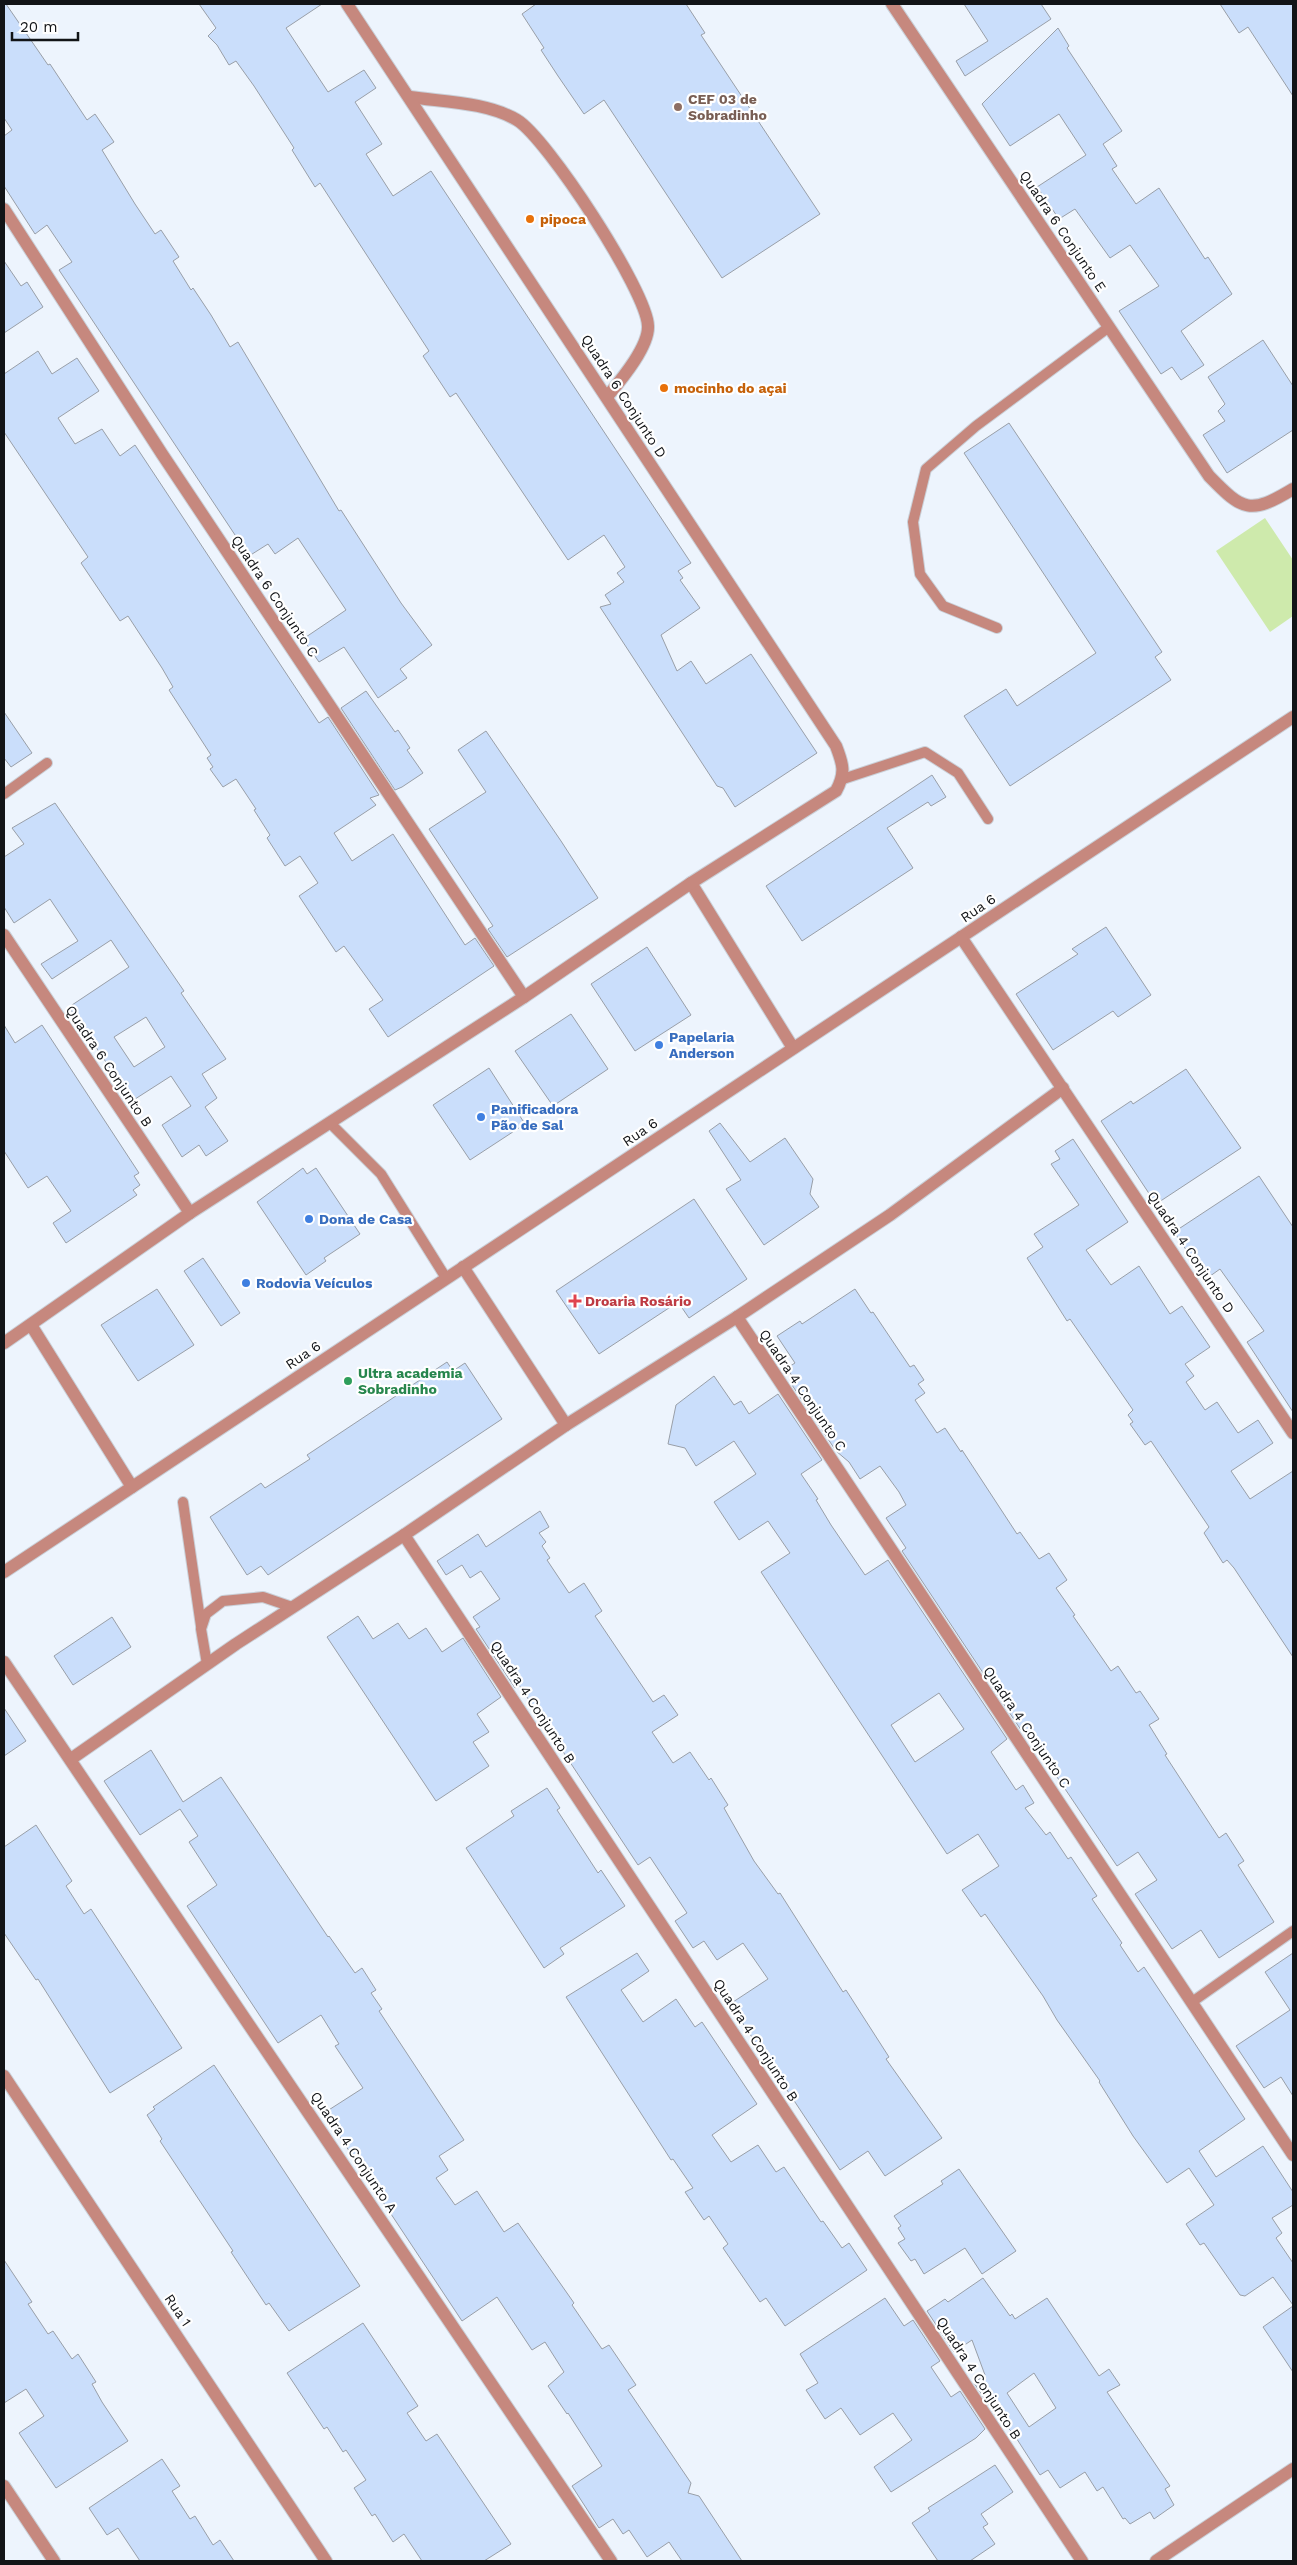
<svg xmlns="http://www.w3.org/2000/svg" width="1297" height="2565" font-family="'Work Sans',sans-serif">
  <rect width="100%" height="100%" fill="#edf4fd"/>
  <path fill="#ceeaac" d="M 1265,518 L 1293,560 L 1293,616 L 1270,632 L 1216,551 Z"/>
  <g fill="#cadefb" stroke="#999fa8" fill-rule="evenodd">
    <path d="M 4,4 L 6,4 L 48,65 L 50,64 L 87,120 L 95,114 L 114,142 L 102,150 L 135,204 L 155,234 L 161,230 L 179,257 L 173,261 L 191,290 L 193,288 L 211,315 L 230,347 L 238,342 L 339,511 L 341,510 L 401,603 L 432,645 L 400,669 L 407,678 L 378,698 L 344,647 L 319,662 L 303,639 L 346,610 L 298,538 L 275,554 L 268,544 L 249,556 L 59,270 L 72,262 L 47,225 L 35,234 L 4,186 L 4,136 L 12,130 L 4,118 Z"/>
    <path d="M 199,4 L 322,4 L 286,28 L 328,92 L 364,70 L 376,88 L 355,102 L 382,144 L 366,154 L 393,196 L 431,171 L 691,563 L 678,571 L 683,578 L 680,580 L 700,608 L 661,635 L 677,671 L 691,661 L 706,684 L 751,654 L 817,753 L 735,807 L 723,788 L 717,786 L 600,607 L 611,604 L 605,595 L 624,582 L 617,573 L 625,567 L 604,535 L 568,560 L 456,393 L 450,397 L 423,356 L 429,351 L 320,183 L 315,187 L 292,150 L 294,148 L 254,86 L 236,61 L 229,65 L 217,45 L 208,36 L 216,28 Z"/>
    <path d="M 536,4 L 686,4 L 705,33 L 701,35 L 820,214 L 722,278 L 604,100 L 584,114 L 558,76 L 541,50 L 544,48 L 522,14 Z"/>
    <path d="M 964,4 L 1041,4 L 1051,19 L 965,76 L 956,61 L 988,41 Z"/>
    <path d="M 1220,4 L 1293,4 L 1293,96 L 1248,27 L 1239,33 Z"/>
    <path d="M 1058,28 L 1069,46 L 1067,48 L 1122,131 L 1103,144 L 1117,166 L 1112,169 L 1136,204 L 1159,188 L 1205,259 L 1208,257 L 1232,294 L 1181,331 L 1204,365 L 1181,380 L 1172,367 L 1161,374 L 1119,311 L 1159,286 L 1130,245 L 1110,258 L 1075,209 L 1059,219 L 1037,187 L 1086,155 L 1059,114 L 1010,146 L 982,104 Z"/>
    <path d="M 4,261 L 21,286 L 27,282 L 43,307 L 4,333 Z"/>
    <path d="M 1263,340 L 1293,386 L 1293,430 L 1227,473 L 1203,435 L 1225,421 L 1218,411 L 1225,404 L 1208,377 Z"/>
    <path d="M 38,351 L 52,374 L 77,358 L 99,391 L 58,418 L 75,444 L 102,429 L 120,456 L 135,445 L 319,723 L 328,717 L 379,795 L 370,798 L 376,805 L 334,833 L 352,861 L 393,834 L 465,945 L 475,938 L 494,966 L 388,1037 L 369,1009 L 383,1000 L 344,946 L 336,952 L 299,896 L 318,883 L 300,856 L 285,866 L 267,838 L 270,835 L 254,810 L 256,809 L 236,779 L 223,787 L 210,769 L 213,767 L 207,758 L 211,755 L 169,690 L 173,687 L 162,668 L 128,616 L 120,621 L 81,563 L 88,557 L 4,432 L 4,374 Z"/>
    <path d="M 1009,423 L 1162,652 L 1155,657 L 1171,680 L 1010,786 L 964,716 L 1006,689 L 1017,706 L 1096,653 L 964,453 Z"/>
    <path d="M 366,691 L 395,732 L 398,730 L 410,748 L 407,750 L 423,773 L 402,787 L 395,790 L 341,708 Z"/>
    <path d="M 4,712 L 32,753 L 11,767 L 4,758 Z"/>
    <path d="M 486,731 L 561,841 L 598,898 L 507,957 L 488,929 L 493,926 L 429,829 L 486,792 L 458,750 Z"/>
    <path d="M 932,775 L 946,797 L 931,806 L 928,802 L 887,828 L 913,868 L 802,941 L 766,886 Z"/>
    <path d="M 55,803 L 184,991 L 181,993 L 226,1059 L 202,1074 L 217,1098 L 205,1107 L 228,1141 L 206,1156 L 199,1145 L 182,1157 L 162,1125 L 191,1106 L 171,1076 L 132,1101 L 69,1007 L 129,967 L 111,940 L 52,979 L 41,964 L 78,941 L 50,899 L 14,923 L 4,907 L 4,857 L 24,844 L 12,828 ZM 146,1017 L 165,1047 L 134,1067 L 114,1037 Z"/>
    <path d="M 1106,927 L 1151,995 L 1118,1017 L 1113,1011 L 1053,1050 L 1016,994 L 1078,954 L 1072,949 Z"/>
    <path d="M 647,947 L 691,1015 L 635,1051 L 591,984 Z"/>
    <path d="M 571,1014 L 608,1069 L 553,1106 L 515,1051 Z"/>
    <path d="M 4,1025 L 15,1043 L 42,1025 L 139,1173 L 134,1176 L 140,1185 L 133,1190 L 137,1195 L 66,1243 L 53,1223 L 71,1211 L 47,1176 L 28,1188 L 4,1151 Z"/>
    <path d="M 489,1068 L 525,1124 L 470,1160 L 433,1105 Z"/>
    <path d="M 1186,1069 L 1241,1148 L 1156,1204 L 1101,1121 L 1131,1101 L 1133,1104 Z"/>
    <path d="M 720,1123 L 750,1162 L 785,1138 L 813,1179 L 810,1194 L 819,1207 L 764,1245 L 726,1189 L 741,1180 L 709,1131 Z"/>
    <path d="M 1073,1139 L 1128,1222 L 1086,1250 L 1111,1285 L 1139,1266 L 1170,1314 L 1182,1306 L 1210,1347 L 1185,1364 L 1194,1376 L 1186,1382 L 1205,1410 L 1217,1402 L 1238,1433 L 1258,1420 L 1273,1443 L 1231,1471 L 1250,1499 L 1293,1471 L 1293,1657 L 1234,1568 L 1227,1560 L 1223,1563 L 1204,1533 L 1209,1527 L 1151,1441 L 1145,1445 L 1130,1424 L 1133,1422 L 1128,1415 L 1133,1410 L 1070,1319 L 1067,1321 L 1027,1258 L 1043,1247 L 1034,1234 L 1079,1205 L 1051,1164 L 1060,1159 L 1055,1151 Z"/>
    <path d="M 303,1168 L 307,1174 L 316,1168 L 360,1234 L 324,1258 L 326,1261 L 306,1275 L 257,1202 Z"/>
    <path d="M 1259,1176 L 1293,1227 L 1293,1412 L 1247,1342 L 1264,1331 L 1220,1269 L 1206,1279 L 1174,1232 Z"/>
    <path d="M 694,1199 L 747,1279 L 689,1318 L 678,1302 L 599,1354 L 556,1291 Z"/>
    <path d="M 203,1258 L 240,1313 L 221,1326 L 184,1271 Z"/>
    <path d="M 157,1289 L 194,1345 L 138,1381 L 101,1325 Z"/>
    <path d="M 855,1289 L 871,1313 L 873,1312 L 910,1367 L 914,1365 L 924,1380 L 918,1384 L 925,1393 L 915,1400 L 937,1433 L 945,1428 L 961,1452 L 962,1450 L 1017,1534 L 1020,1532 L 1039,1559 L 1049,1553 L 1067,1580 L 1056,1588 L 1075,1615 L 1073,1616 L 1111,1671 L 1118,1666 L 1136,1693 L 1140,1691 L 1159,1719 L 1149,1725 L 1167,1754 L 1165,1755 L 1219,1838 L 1226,1833 L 1244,1861 L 1238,1865 L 1274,1922 L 1219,1958 L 1201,1930 L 1172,1949 L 1135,1894 L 1157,1880 L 1138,1852 L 1117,1866 L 1024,1728 L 1021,1730 L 902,1551 L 906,1548 L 886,1518 L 906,1505 L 899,1492 L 880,1466 L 860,1479 L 849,1462 L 836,1451 L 792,1385 L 796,1382 L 787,1368 L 795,1363 L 777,1336 L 800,1321 L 802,1324 Z"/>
    <path d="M 447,1362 L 453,1371 L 465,1363 L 502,1419 L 268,1575 L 261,1566 L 247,1575 L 210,1517 L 261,1483 L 265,1488 L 310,1459 L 307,1455 Z"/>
    <path d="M 714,1376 L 734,1405 L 741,1401 L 749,1414 L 778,1394 L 822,1460 L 801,1474 L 818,1499 L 816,1500 L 831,1525 L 865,1575 L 888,1560 L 1007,1739 L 991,1752 L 1016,1790 L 1023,1785 L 1034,1803 L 1025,1808 L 1046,1835 L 1050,1832 L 1068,1859 L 1071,1857 L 1097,1896 L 1092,1899 L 1122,1943 L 1120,1945 L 1138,1972 L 1144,1967 L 1245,2119 L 1199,2151 L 1216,2177 L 1263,2146 L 1293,2192 L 1293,2205 L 1272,2218 L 1282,2233 L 1276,2238 L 1293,2263 L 1293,2305 L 1273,2277 L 1245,2296 L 1240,2295 L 1204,2243 L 1200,2245 L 1186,2224 L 1214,2205 L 1189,2168 L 1167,2183 L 1133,2136 L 1099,2082 L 1100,2081 L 1057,2020 L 1043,1996 L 985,1914 L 981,1917 L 962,1890 L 999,1866 L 978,1834 L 947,1854 L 761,1572 L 790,1553 L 768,1521 L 739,1540 L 714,1502 L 756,1474 L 734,1441 L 696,1466 L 685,1448 L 668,1444 L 676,1405 ZM 939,1693 L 964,1729 L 915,1762 L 891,1725 Z"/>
    <path d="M 540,1511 L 549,1527 L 539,1533 L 546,1542 L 542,1546 L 550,1558 L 547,1560 L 569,1593 L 584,1583 L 602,1611 L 595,1616 L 653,1702 L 664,1695 L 678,1715 L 652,1732 L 673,1763 L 690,1752 L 709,1780 L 711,1778 L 728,1805 L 724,1808 L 754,1861 L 778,1894 L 780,1893 L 843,1992 L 846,1990 L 889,2057 L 886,2059 L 942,2138 L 885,2176 L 868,2151 L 840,2170 L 730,2004 L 768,1979 L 743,1943 L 717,1960 L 704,1941 L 693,1948 L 675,1921 L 687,1913 L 650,1857 L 638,1865 L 519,1685 L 515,1688 L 476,1629 L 480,1627 L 473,1617 L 500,1599 L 481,1571 L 470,1578 L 462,1565 L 446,1575 L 437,1561 L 478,1534 L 486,1547 Z"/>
    <path d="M 358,1616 L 373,1639 L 398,1623 L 409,1639 L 426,1628 L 442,1652 L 463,1638 L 501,1697 L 477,1714 L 489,1732 L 473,1742 L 489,1766 L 436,1801 L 327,1637 Z"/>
    <path d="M 112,1617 L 131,1647 L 73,1685 L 54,1656 Z"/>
    <path d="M 4,1708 L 26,1741 L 4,1756 Z"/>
    <path d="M 151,1750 L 183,1802 L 221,1777 L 328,1937 L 329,1936 L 355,1973 L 362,1968 L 376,1990 L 371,1993 L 382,2009 L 379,2011 L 464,2140 L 439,2156 L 448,2170 L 436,2178 L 455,2205 L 477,2191 L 504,2232 L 518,2223 L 574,2303 L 572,2305 L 602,2349 L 609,2345 L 628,2373 L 636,2385 L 628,2390 L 691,2483 L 688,2493 L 699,2496 L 742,2561 L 682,2561 L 669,2542 L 647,2557 L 629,2530 L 623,2534 L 613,2519 L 599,2528 L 572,2486 L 602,2466 L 568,2413 L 567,2414 L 548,2386 L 564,2372 L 545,2342 L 532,2350 L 497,2297 L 462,2321 L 324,2113 L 363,2088 L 335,2046 L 339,2044 L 321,2015 L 278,2043 L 187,1906 L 217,1885 L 189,1842 L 198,1836 L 180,1809 L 140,1835 L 104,1781 Z"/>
    <path d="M 547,1788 L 560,1808 L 557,1810 L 598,1873 L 601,1870 L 625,1906 L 560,1948 L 564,1954 L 544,1968 L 466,1848 L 514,1816 L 511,1811 Z"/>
    <path d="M 36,1825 L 72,1881 L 66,1886 L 84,1914 L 91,1909 L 182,2048 L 110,2093 L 38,1979 L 36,1980 L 4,1933 L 4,1847 Z"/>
    <path d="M 637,1953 L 649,1971 L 621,1990 L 643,2022 L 676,1999 L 695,2027 L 702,2022 L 757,2104 L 712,2135 L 731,2162 L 758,2145 L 776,2172 L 784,2167 L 821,2222 L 823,2221 L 842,2248 L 849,2243 L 867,2270 L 785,2326 L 766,2298 L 760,2302 L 723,2248 L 728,2244 L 709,2216 L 704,2220 L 685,2192 L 693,2188 L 673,2159 L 671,2160 L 566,1997 Z"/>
    <path d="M 1293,1953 L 1293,2096 L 1281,2077 L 1264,2088 L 1236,2046 L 1290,2010 L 1265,1972 Z"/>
    <path d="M 214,2065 L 360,2286 L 289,2331 L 269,2303 L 266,2305 L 231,2252 L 233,2251 L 160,2141 L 162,2139 L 147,2115 L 155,2109 L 153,2107 Z"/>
    <path d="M 959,2169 L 1016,2251 L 982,2274 L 965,2248 L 924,2274 L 915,2259 L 911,2261 L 898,2243 L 905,2239 L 898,2228 L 901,2226 L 894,2216 L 943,2184 L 941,2181 Z"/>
    <path d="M 4,2260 L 32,2302 L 28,2304 L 48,2334 L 53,2331 L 72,2359 L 78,2354 L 96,2382 L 92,2384 L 102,2402 L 128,2441 L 56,2488 L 19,2433 L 44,2416 L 26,2389 L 4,2403 Z"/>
    <path d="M 983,2278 L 1010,2316 L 1012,2314 L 1015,2319 L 1047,2298 L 1099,2376 L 1109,2369 L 1120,2385 L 1107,2392 L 1170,2486 L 1165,2489 L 1174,2505 L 1154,2519 L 1150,2512 L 1130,2524 L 1125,2518 L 1123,2519 L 1103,2487 L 1097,2491 L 1085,2472 L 1060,2488 L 1048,2470 L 1040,2475 L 1013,2433 L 997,2417 L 974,2383 L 985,2375 L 972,2340 L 954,2352 L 927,2311 L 945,2299 L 948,2302 ZM 1034,2373 L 1056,2408 L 1029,2427 L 1007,2393 Z"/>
    <path d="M 885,2298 L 904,2326 L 913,2320 L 940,2361 L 931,2367 L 951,2397 L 960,2391 L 985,2429 L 976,2438 L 891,2492 L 874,2467 L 912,2440 L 893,2413 L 860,2435 L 841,2408 L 825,2419 L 806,2390 L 818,2383 L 800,2354 Z"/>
    <path d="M 1293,2306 L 1293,2372 L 1263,2327 Z"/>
    <path d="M 363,2323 L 418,2406 L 407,2413 L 426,2441 L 437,2434 L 511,2544 L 484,2561 L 422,2561 L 404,2534 L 393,2542 L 375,2514 L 372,2516 L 354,2488 L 366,2480 L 346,2450 L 343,2452 L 327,2427 L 324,2429 L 287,2373 Z"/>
    <path d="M 162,2459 L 180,2486 L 172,2491 L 190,2519 L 195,2516 L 213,2545 L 220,2540 L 234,2561 L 140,2561 L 118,2528 L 107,2535 L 89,2508 Z"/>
    <path d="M 995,2465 L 1013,2492 L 981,2514 L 988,2524 L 983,2527 L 995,2544 L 970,2561 L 938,2561 L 912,2523 L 930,2511 L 928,2508 Z"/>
  </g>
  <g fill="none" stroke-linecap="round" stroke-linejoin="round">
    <g stroke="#cad0d8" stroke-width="12">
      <g id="service">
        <path d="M 997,628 L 943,606 L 920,574 L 913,522 L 926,469 L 976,426 L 1109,327"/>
        <path d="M 843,779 L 925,752 L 958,773 L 988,819"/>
        <path d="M 4,794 L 47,763"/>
        <path d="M 330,1123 L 381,1174 L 446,1278"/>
        <path d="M 183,1502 L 201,1626"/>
        <path d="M 207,1664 L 201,1629 L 206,1614 L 223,1601 L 263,1597 L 292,1607"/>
        <path d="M 1192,2002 L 1293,1931"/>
      </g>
    </g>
    <g stroke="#cad0d8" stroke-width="14">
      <g id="minor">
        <path d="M 892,4 L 1209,476 C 1243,511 1250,515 1293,489"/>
        <path d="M 410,97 C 444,102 486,102 517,120 C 547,138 647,291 648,326 C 649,347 620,381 607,397"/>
        <path d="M 4,209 L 162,454 L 524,997"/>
        <path d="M 691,883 L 793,1048"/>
        <path d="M 4,935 L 190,1213"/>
        <path d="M 961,937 L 1293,1433"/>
        <path d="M 463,1267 L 566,1425"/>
        <path d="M 737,1317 L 1293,2155"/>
        <path d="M 31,1325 L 132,1487"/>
        <path d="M 4,1343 L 190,1213 L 524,997 L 691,883 L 836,791 C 846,773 843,764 836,746 L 347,4"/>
        <path d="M 404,1535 L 1082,2561"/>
        <path d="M 4,1662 L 611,2561"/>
        <path d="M 71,1759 L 236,1644 L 404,1535 L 566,1425 L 737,1317 L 890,1215 L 1063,1088"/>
        <path d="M 4,2486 L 54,2561"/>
        <path d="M 1156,2561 L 1293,2469"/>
      </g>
    </g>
    <g stroke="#cad0d8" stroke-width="14">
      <g id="tertiary">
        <path d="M 4,1572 L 1293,717"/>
        <path d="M 4,2076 L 326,2561"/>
      </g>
    </g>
    <use href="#service" stroke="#c6887e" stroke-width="10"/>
    <use href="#minor" stroke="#c6887e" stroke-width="12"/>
    <use href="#tertiary" stroke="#c6887e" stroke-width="12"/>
  </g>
  <circle fill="#8d6e63" stroke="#fff" stroke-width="2" cx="678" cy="107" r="5"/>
  <g fill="#e8710a" stroke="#fff" stroke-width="2">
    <circle cx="530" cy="219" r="5"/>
    <circle cx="664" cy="388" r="5"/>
  </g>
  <g fill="#3f7fe0" stroke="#fff" stroke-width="2">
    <circle cx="659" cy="1045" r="5"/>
    <circle cx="481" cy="1117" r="5"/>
    <circle cx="309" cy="1219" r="5"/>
    <circle cx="246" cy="1283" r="5"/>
  </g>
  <path fill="#e0444e" stroke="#fff" stroke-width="2" d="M572.5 1293.5h5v5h5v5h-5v5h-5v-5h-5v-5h5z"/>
  <circle fill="#2e9e5b" stroke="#fff" stroke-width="2" cx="348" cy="1381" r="5"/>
  <g text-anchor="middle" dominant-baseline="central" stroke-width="4.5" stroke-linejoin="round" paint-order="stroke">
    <g font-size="14" font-weight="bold" fill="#785e54" stroke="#fff" text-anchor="start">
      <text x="688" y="99">CEF 03 de<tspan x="688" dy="16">Sobradinho</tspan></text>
    </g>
    <g font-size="14" font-weight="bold" fill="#c56008" stroke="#fff" text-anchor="start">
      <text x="540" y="219">pipoca</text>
      <text x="674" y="388">mocinho do açai</text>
    </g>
    <g font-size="14" fill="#121417" stroke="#fff">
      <text transform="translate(1063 231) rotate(56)">Quadra 6 Conjunto E</text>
      <text transform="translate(624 396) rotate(57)">Quadra 6 Conjunto D</text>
      <text transform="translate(275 596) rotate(56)">Quadra 6 Conjunto C</text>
      <text transform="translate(978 908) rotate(-34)">Rua 6</text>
      <text transform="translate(109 1066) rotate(56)">Quadra 6 Conjunto B</text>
      <text transform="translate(640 1132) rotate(-34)">Rua 6</text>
      <text transform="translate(1191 1252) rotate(56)">Quadra 4 Conjunto D</text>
      <text transform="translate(303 1355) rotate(-34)">Rua 6</text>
      <text transform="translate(803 1390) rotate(56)">Quadra 4 Conjunto C</text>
      <text transform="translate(533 1702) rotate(57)">Quadra 4 Conjunto B</text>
      <text transform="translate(1027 1727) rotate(56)">Quadra 4 Conjunto C</text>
      <text transform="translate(756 2040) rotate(57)">Quadra 4 Conjunto B</text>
      <text transform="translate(354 2152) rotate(56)">Quadra 4 Conjunto A</text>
      <text transform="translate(178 2310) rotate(56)">Rua 1</text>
      <text transform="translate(979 2378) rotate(57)">Quadra 4 Conjunto B</text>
    </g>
    <g font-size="14" font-weight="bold" fill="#366cbe" stroke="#fff" text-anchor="start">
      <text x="669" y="1037">Papelaria<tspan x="669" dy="16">Anderson</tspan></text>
      <text x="491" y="1109">Panificadora<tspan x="491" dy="16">Pão de Sal</tspan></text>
      <text x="319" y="1219">Dona de Casa</text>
      <text x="256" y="1283">Rodovia Veículos</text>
    </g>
    <g font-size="14" font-weight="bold" fill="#be3a42" stroke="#fff" text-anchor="start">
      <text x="585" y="1301">Droaria Rosário</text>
    </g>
    <g font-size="14" font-weight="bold" fill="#27864d" stroke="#fff" text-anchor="start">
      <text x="358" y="1373">Ultra academia<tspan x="358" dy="16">Sobradinho</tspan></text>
    </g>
  </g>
  <rect width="1297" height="2565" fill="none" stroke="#121417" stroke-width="10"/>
  <path d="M12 32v8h66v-8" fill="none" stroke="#121417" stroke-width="2.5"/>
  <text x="20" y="32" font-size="15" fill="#121417" stroke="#ffffff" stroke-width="4" paint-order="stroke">20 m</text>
</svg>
